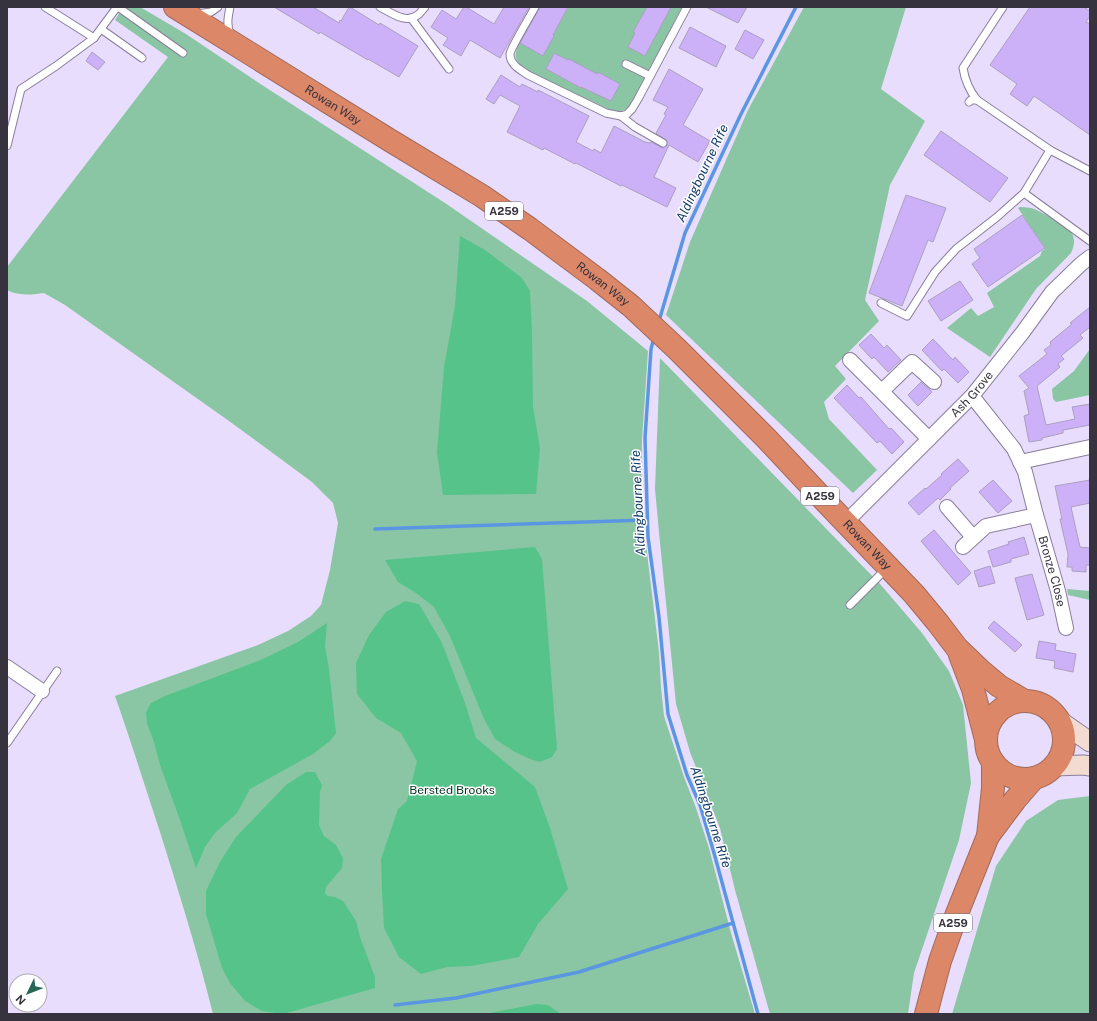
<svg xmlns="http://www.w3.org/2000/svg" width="1097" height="1021" font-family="'Public Sans',sans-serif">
  <rect width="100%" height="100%" fill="#e8ddfd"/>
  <g fill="#8ac6a3">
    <path d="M 123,7 L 140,7 L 186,34 L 262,85 L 445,203 L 587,301 L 648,351 L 642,440 L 641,503 L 659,652 L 661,687 L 664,716 L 684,777 L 696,808 L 709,848 L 731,933 L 755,1014 L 213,1014 C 198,953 179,893 160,832 C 145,787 131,741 115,696 L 258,645 L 288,631 L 311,616 L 321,605 L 330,570 L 338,523 L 333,503 L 312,482 L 229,421 L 65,305 L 44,293 C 32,295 18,296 7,290 L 7,267 L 168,57 L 115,20 Z"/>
    <path d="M 539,7 L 682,7 L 632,104 C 625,111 619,113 610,110 L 532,73 C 526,69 519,66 516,58 C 513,48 533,17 539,7 Z"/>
    <path d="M 804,7 L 906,7 L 881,89 L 925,121 L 890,185 L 865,300 L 879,321 L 835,366 L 846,379 L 824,402 L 829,419 L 877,470 L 853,493 L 666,315 L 690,242 L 748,110 Z"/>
    <path d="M 1020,207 C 1035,207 1038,211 1050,217 C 1065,225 1081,233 1071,253 L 1036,289 L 990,357 L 947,328 L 971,308 L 978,316 L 994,307 L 987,293 L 1040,256 L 1042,251 L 1045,249 L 1018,208 Z"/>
    <path d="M 1090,349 L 1090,395 L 1056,402 L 1053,399 L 1052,389 L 1074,371 Z"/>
    <path d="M 660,358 L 880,584 L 922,633 L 949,671 L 963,705 L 971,783 L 959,840 L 914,973 L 908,1014 L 770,1014 L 735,890 L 720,828 L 690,752 L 676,704 L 659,532 L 655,489 Z"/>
    <path d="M 1067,589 L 1090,591 L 1090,600 L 1068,595 Z"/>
    <path d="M 1090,796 L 1090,1014 L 952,1014 L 996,866 L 1026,821 L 1058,800 Z"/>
  </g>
  <g fill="#56c38b">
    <path d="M 460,236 L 485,250 L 522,278 L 530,291 L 532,334 L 533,407 L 540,448 L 536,494 L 443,495 L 437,452 L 444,367 L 455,306 Z"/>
    <path d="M 535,547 L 542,559 L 557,749 L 552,757 L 540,762 L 530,759 L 515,752 L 495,739 L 484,719 L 450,636 L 434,607 L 416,593 L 398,582 L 385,560 Z"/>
    <path d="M 405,601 L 419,604 L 442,643 L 465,703 L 476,738 L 535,787 L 550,828 L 568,889 L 538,924 L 519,957 L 471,966 L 447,967 L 421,974 L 399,957 L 384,928 L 382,890 L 381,859 L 398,809 L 407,801 L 417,761 L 401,733 L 376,718 L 357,694 L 356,663 L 369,635 L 386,612 Z"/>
    <path d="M 327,623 L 325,646 L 329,669 L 336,733 L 330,741 L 313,754 L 250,789 L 237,813 L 215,833 L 205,847 L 196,868 L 180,820 L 160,765 L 154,742 L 147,723 L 146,712 L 151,703 L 165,696 L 263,659 L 298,642 Z"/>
    <path d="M 306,772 L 315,772 L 322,785 L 320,792 L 319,825 L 324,836 L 336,845 L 343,858 L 342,868 L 326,887 L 325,893 L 328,896 L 335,897 L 343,901 L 356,921 L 360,937 L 375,977 L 375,988 L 283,1014 L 262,1011 L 245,1001 L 230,983 L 222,968 L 206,914 L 206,891 L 220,862 L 236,837 L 286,785 Z"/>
    <path d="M 536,1004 L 548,1005 L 561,1014 L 484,1014 Z"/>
  </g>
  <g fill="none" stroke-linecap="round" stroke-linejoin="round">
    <g stroke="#5b96e3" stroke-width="3.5">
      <path d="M 659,321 L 685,233 L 741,114 L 796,7"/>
      <path d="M 654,338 L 651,349 L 645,438 L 648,537 L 659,617 L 668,714 L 687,775 L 700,805 L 714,853 L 758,1014"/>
      <path d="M 375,529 L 647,520"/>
      <path d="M 395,1005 L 456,998 L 579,972 L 733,923"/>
    </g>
  </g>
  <g fill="#ccb1f9" stroke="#aba0bf">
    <path d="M 274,7 L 313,7 L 339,23 L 340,20 L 341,21 L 349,7 L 350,7 L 379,25 L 380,23 L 418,46 L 399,77 L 368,59 L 368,60 L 320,32 L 319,34 Z"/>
    <path d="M 464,7 L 466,7 L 494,24 L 504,7 L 529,7 L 500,58 L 470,40 L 461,56 L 443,45 L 448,38 L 431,27 L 442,10 L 456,19 Z"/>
    <path d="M 540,7 L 568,7 L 553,35 L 554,36 L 543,56 L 520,43 Z"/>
    <path d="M 647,7 L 671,7 L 645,56 L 628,47 L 635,33 L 633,32 Z"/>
    <path d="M 706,7 L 747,7 L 738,23 Z"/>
    <path d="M 1030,7 L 1084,7 L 1090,11 L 1090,16 L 1086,22 L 1090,24 L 1090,135 L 1034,96 L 1027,106 L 1010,94 L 1017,84 L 990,65 Z"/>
    <path d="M 690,27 L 726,46 L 716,67 L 679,48 Z"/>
    <path d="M 745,30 L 764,40 L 753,59 L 735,49 Z"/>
    <path d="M 92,52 L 105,62 L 98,70 L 86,61 Z"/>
    <path d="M 554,53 L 568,60 L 569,59 L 597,74 L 598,72 L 620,84 L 611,101 L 581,87 L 581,88 L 546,69 Z"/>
    <path d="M 669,69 L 703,89 L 683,125 L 710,141 L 698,162 L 669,145 L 654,177 L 676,188 L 667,207 L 622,185 L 621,186 L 576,163 L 575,164 L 544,148 L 543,150 L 507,132 L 520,106 L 500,95 L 494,104 L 486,99 L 501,75 L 520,87 L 522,84 L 538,92 L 538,90 L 589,116 L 576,142 L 593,151 L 594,149 L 601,153 L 614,126 L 645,142 L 650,143 L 651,142 L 663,148 L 667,145 L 667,141 L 656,133 L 666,115 L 664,114 L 668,107 L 653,100 Z"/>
    <path d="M 941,131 L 1008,178 L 990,202 L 924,155 Z"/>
    <path d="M 906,195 L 946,208 L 933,242 L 928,240 L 902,306 L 869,293 Z"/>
    <path d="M 1022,215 L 1045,248 L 988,287 L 972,264 L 980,258 L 974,249 Z"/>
    <path d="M 960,281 L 973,300 L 941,321 L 928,301 Z"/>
    <path d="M 1090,307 L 1090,327 L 1080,335 L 1083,338 L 1061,356 L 1064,359 L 1058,364 L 1060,367 L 1037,386 L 1046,425 L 1075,419 L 1072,407 L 1090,404 L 1090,425 L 1063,430 L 1063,433 L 1042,438 L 1042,440 L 1029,442 L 1024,416 L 1029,414 L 1024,391 L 1029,388 L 1019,376 L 1047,354 L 1044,350 L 1051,345 L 1050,342 L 1072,324 L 1070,323 Z"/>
    <path d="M 871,334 L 884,348 L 887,345 L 901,360 L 888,372 L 874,357 L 872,359 L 859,345 Z"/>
    <path d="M 933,339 L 953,360 L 955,357 L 969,372 L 958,383 L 944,369 L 942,371 L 922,350 Z"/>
    <path d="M 921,382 L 932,392 L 918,406 L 908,395 Z"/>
    <path d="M 847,385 L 859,398 L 861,397 L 889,429 L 891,428 L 904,442 L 892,454 L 880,441 L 877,443 L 834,398 Z"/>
    <path d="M 958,459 L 969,471 L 950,488 L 951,489 L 940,500 L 938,498 L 919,515 L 908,503 L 925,488 L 926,489 L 942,475 L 941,474 Z"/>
    <path d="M 993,480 L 1012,501 L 998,513 L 979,492 Z"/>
    <path d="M 1090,480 L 1090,503 L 1071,507 L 1080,547 L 1090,548 L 1090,565 L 1086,565 L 1086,572 L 1072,571 L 1072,567 L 1067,567 L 1068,554 L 1060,519 L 1062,519 L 1055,486 Z"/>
    <path d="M 934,530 L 971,573 L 958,585 L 921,541 Z"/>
    <path d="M 1024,537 L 1029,554 L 1011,559 L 1011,562 L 993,567 L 988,551 L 1009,544 L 1008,542 Z"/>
    <path d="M 990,566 L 995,583 L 979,587 L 974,571 Z"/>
    <path d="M 1032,574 L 1044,615 L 1027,620 L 1015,578 Z"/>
    <path d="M 994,621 L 1022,645 L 1015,652 L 988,628 Z"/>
    <path d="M 1039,641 L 1056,644 L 1055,650 L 1076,654 L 1073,672 L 1054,668 L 1055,661 L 1036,658 Z"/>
  </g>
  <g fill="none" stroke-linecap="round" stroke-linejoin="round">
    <g stroke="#897e9c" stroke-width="9">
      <g id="lane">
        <path d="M 45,7 L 94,38"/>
        <path d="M 118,7 L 183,53"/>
        <path d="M 230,7 C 228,17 226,26 231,36"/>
        <path d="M 380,7 C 392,13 406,25 419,14 C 421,12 423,9 425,7"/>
        <path d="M 535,7 C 531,15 511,47 510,54 C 510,65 521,70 528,75 L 606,113 L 621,116 L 627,114 L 632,109 L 638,99 L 687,7"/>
        <path d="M 197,14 L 211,12 L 218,7"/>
        <path d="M 411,18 L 449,69"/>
        <path d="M 101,29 L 142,58"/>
        <path d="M 626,64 L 650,76"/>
        <path d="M 977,100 C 969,90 965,81 963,68 L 1003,7"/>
        <path d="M 969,102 L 971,100 L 977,100 L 1050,150"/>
        <path d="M 621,116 L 635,127 L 663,143"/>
        <path d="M 7,146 L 21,89 L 56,66 L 94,38 L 117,7"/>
        <path d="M 1024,193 L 1090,241"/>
        <path d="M 881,303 L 907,316 L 935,272 L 956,249 L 997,217 L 1024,193 L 1050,150 L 1090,171"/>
        <path d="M 850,605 L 886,569"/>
        <path d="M 7,743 L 57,671"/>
      </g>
    </g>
    <g stroke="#897e9c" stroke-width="16">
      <g id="street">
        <path d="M 850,360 L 929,439"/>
        <path d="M 882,391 L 912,362 L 934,382"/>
        <path id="s1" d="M 972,396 L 1014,449 L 1025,472 L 1036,515 L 1058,591 L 1066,628"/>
        <path d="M 1020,462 L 1090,447"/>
        <path d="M 947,507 L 973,537"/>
        <path id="s2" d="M 845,523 L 972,396 L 1023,332 L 1052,292 L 1081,264 L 1090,257"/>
        <path d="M 963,547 L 986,526 L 1036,515"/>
        <path d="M 7,667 L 42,691"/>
      </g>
    </g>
    <g stroke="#897e9c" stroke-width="21">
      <g id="secondary">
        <path d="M 1060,721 L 1090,742"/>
        <path d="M 1055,766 L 1083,765 L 1090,766"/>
      </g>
    </g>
    <g stroke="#a26a59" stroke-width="24">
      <g id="highway">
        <path id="s3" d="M 175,7 L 391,141 L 482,196 L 530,229 L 597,279 L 631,306 L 677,349 L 766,438 L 824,500 L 914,594 L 938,623 L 957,648 L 981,671 L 999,686 L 1023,700"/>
        <path d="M 960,655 L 973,689 L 985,736"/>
        <circle cx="1025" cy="740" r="39"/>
        <path d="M 988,836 L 993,788 L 993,762"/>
        <path d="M 926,1014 L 940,961 L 956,916 L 988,836 L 1015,800 L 1034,778"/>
      </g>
    </g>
    <use href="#lane" stroke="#fff" stroke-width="7"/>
    <use href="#street" stroke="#fff" stroke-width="14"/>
    <use href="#secondary" stroke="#f4dbd2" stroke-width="19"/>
    <use href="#highway" stroke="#dc8868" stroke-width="22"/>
  </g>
  <g text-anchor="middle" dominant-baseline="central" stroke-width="3" stroke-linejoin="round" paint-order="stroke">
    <g fill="#fff" stroke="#727078" stroke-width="1">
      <rect x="485" y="202" width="38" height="18" rx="3"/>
      <rect x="801" y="487" width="38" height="18" rx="3"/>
      <rect x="934" y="914" width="38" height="18" rx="3"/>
    </g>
    <g font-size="11" font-weight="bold" fill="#36323e">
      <text x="504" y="211">A259</text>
      <text x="820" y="496">A259</text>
      <text x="953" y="923">A259</text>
    </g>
    <g font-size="12" fill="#36323e" stroke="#fff">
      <text stroke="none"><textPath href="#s3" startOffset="186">Rowan Way</textPath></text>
      <text stroke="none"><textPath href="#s3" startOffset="510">Rowan Way</textPath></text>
      <text stroke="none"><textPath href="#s2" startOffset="181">Ash Grove</textPath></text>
      <text stroke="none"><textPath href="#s3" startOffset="882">Rowan Way</textPath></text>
      <text stroke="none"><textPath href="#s1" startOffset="196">Bronze Close</textPath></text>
    </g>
    <g font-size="12" fill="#02331d" stroke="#fff">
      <text x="452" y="790">Bersted Brooks</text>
    </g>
    <g font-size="13" font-style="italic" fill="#113a6a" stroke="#fff">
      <text transform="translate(702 173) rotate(-65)">Aldingbourne Rife</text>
      <text transform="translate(638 503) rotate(-93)">Aldingbourne Rife</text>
      <text transform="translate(711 817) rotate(72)">Aldingbourne Rife</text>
    </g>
  </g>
  <rect width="1097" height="1021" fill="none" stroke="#36323e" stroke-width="16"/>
  <g transform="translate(28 993) rotate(227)"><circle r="19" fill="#ffffff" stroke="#afadb2"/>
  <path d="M0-3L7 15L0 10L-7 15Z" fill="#276755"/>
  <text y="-6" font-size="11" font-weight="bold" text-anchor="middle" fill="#36323e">N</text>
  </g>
</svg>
